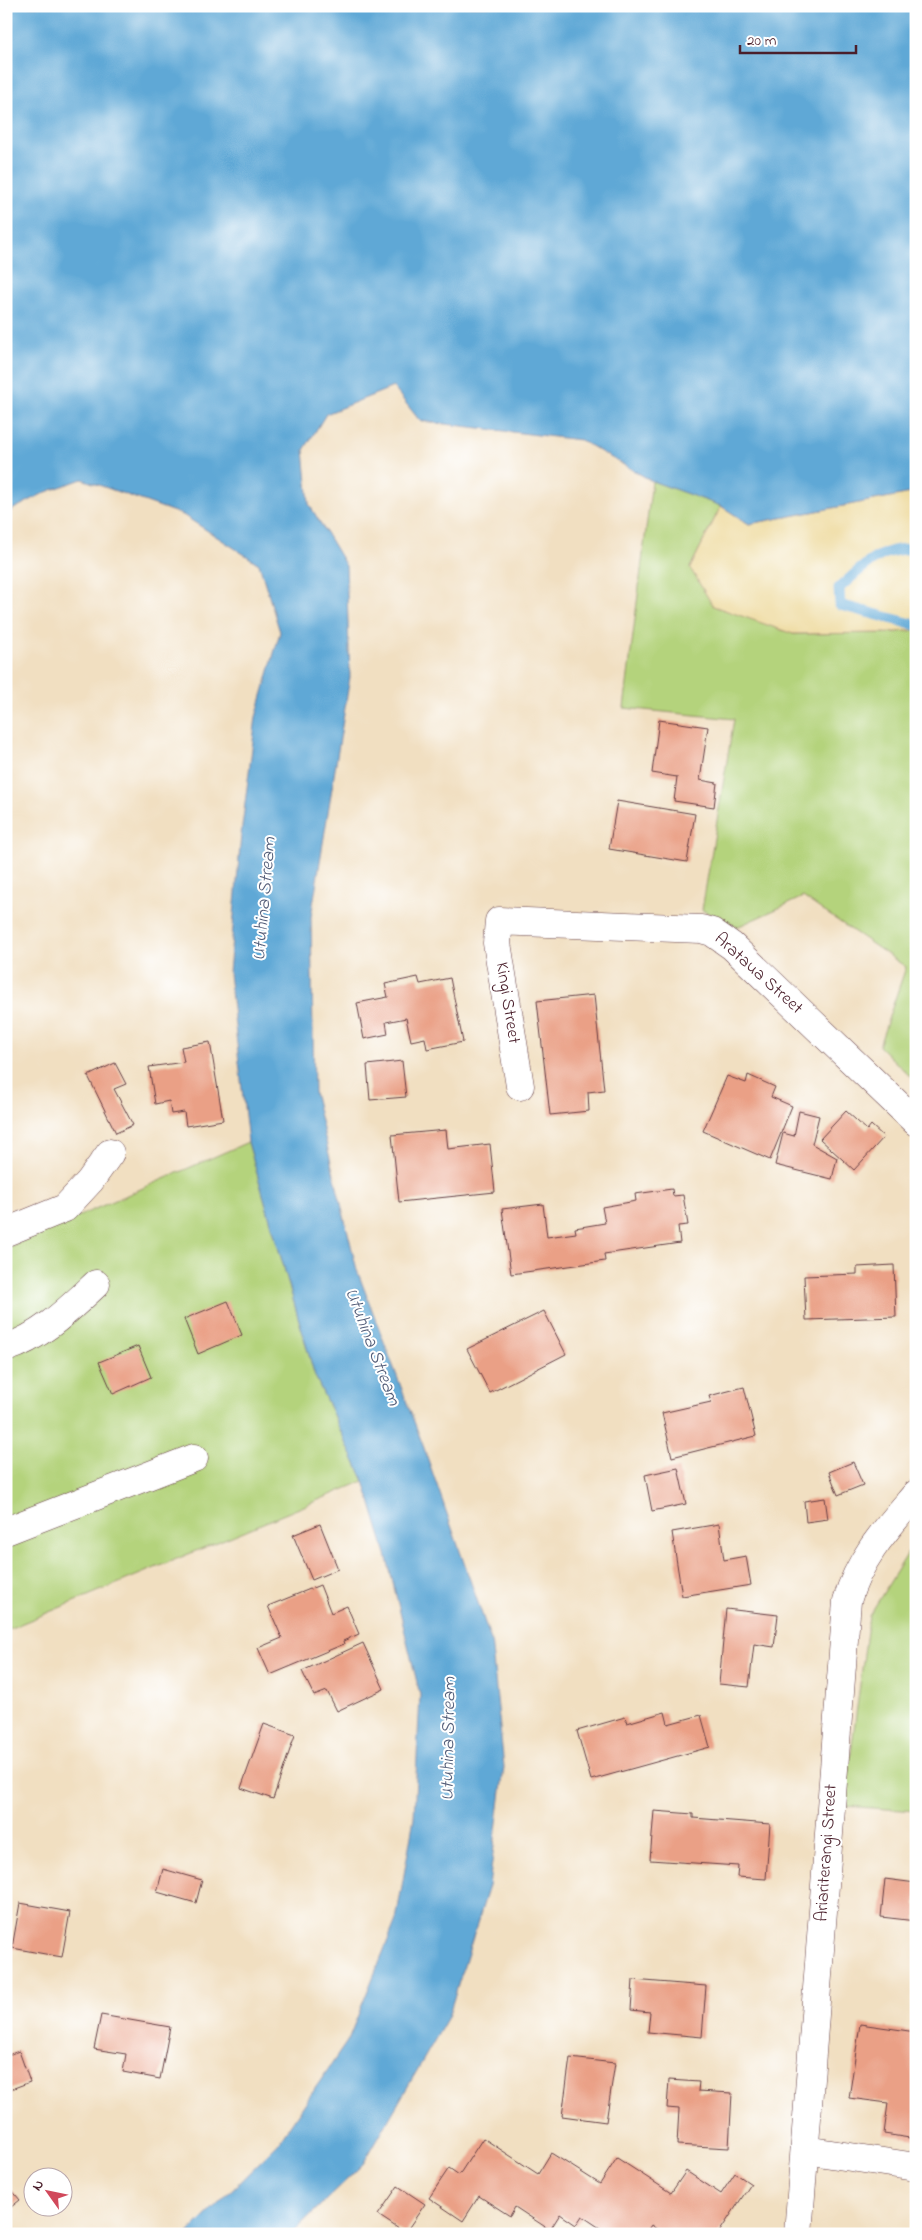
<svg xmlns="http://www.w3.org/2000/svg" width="922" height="2240" font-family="'Indie Flower',sans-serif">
  <rect width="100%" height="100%" fill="#fff"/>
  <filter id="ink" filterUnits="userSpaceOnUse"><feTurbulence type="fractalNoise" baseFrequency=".02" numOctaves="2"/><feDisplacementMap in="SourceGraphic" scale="10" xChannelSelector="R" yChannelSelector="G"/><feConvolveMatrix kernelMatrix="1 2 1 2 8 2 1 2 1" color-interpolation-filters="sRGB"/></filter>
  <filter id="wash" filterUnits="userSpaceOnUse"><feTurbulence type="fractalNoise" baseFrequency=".0096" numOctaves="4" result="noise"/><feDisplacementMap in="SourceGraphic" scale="20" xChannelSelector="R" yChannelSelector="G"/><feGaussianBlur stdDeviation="1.12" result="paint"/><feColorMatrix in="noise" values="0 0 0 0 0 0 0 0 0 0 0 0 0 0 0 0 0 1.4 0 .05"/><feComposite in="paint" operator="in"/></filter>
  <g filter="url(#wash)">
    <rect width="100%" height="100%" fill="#f1dfc1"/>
    <g fill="#b4d37b" stroke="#7f7953">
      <path d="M 652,481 L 721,506 L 690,568 L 793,634 L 887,633 L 916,630 L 916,1082 L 879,1046 L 906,967 L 803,897 L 737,927 L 702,910 L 734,719 L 624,708 Z"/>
      <path d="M 248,1142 L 315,1376 L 364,1481 L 6,1630 L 6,1248 Z"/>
      <path d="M 916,1540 L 916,1811 L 844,1806 L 869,1616 Z"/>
    </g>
    <path fill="#eeda9e" stroke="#9c7c64" d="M 916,492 L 916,630 L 887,633 L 793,634 L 713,606 L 690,568 L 721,506 L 749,524 Z"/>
    <path fill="#5ea8d6" stroke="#546480" d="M 6,6 L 916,6 L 916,492 L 749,524 L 721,506 L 652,481 L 580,440 L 420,421 L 393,387 L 326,414 L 304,450 L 309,504 L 346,566 L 350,677 L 311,917 L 314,1092 L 357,1270 L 424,1448 L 491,1640 L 504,1767 L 489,1886 L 448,2017 L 363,2164 L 291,2234 L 187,2234 L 276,2146 L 348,2040 L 396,1920 L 414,1818 L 420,1695 L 386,1554 L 364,1481 L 315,1376 L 248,1142 L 229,973 L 241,835 L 256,717 L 280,632 L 259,564 L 183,515 L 82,479 L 46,492 L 6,513 Z"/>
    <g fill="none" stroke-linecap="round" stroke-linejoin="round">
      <path stroke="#5ea8d6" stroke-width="11" d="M 916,549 C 880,547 864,566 839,588 L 840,605 L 916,625"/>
    </g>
    <g id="blocks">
      <g fill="#eaa086">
        <path d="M 659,720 L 708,727 L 700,780 L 717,783 L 714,807 L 674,801 L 677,777 L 652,773 Z"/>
        <path d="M 617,801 L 695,814 L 687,862 L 609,849 Z"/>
        <path d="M 418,977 L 420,984 L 450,978 L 463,1042 L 427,1049 L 425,1038 L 411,1041 L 406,1018 L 386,1022 L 388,1034 L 364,1039 L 357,1003 L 388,997 L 385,984 Z"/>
        <path d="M 594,995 L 604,1090 L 588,1092 L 589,1111 L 550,1115 L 537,1001 Z"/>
        <path d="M 210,1042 L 223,1120 L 186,1126 L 184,1112 L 171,1114 L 169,1101 L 155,1104 L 149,1067 L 184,1062 L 181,1047 Z"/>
        <path d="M 402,1061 L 406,1097 L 370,1100 L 367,1065 Z"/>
        <path d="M 115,1063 L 126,1084 L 114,1089 L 133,1125 L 116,1133 L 88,1076 Z"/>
        <path d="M 748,1075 L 775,1087 L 771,1097 L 792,1106 L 770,1160 L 703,1131 L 727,1076 L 746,1083 Z"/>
        <path d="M 799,1111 L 819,1116 L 812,1144 L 837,1158 L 832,1179 L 775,1165 L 783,1133 L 794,1136 Z"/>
        <path d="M 846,1111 L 867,1130 L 871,1125 L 884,1137 L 854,1170 L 820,1139 Z"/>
        <path d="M 446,1130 L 448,1149 L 490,1144 L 495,1192 L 399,1202 L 392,1135 Z"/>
        <path d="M 672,1189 L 673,1196 L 683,1195 L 688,1225 L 678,1226 L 680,1243 L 604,1254 L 605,1261 L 511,1274 L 502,1209 L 543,1204 L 547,1237 L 576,1233 L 575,1228 L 605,1223 L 602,1207 L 636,1201 L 635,1194 Z"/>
        <path d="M 894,1265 L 896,1317 L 806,1320 L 804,1276 L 857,1274 L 857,1267 Z"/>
        <path d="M 228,1301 L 242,1335 L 198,1354 L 184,1319 Z"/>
        <path d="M 544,1311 L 566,1354 L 490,1393 L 467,1349 Z"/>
        <path d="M 138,1346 L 151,1377 L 113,1394 L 99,1362 Z"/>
        <path d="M 744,1387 L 756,1436 L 672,1457 L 662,1413 L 711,1402 L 709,1396 Z"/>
        <path d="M 853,1462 L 863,1485 L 838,1495 L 829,1472 Z"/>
        <path d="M 678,1468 L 686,1504 L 652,1511 L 645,1475 Z"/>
        <path d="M 825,1498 L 828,1519 L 806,1522 L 804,1501 Z"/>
        <path d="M 320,1524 L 338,1569 L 312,1580 L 293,1535 Z"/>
        <path d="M 719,1524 L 724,1560 L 746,1556 L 751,1585 L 682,1596 L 672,1532 Z"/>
        <path d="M 320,1585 L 331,1613 L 347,1606 L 359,1634 L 343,1641 L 344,1644 L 270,1675 L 258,1648 L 282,1638 L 268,1606 Z"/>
        <path d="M 726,1609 L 778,1615 L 774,1647 L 754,1644 L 749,1687 L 719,1684 Z"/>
        <path d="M 363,1643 L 384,1689 L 337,1711 L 327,1691 L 314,1696 L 302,1671 Z"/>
        <path d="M 665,1712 L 668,1724 L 701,1715 L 710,1747 L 591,1780 L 577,1731 L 625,1717 L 627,1723 Z"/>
        <path d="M 264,1724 L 295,1735 L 273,1799 L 241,1788 Z"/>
        <path d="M 654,1811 L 693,1814 L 693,1818 L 770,1824 L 766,1879 L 737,1877 L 738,1866 L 650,1860 Z"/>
        <path d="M 163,1869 L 202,1880 L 196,1903 L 157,1892 Z"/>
        <path d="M 885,1879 L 916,1883 L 916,1921 L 881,1917 Z"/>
        <path d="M 20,1903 L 70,1912 L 62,1957 L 12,1948 Z"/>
        <path d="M 633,1980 L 706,1986 L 702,2037 L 648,2032 L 650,2012 L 631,2010 Z"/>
        <path d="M 101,2015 L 170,2027 L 160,2079 L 123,2072 L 126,2054 L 94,2049 Z"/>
        <path d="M 860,2024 L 916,2032 L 916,2139 L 884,2134 L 888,2103 L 849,2098 Z"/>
        <path d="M 6,2050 L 8,2055 L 19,2051 L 30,2082 L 6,2091 Z"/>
        <path d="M 570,2058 L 615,2063 L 606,2122 L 562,2116 Z"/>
        <path d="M 669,2080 L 699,2082 L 698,2091 L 732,2093 L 729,2148 L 677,2145 L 679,2109 L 667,2108 Z"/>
        <path d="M 483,2138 L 538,2174 L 551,2153 L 600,2184 L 617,2158 L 671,2193 L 686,2171 L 721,2194 L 735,2173 L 751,2184 L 718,2234 L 664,2234 L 651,2225 L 645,2234 L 636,2234 L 628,2228 L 624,2234 L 609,2234 L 582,2216 L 576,2225 L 560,2214 L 550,2230 L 515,2207 L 510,2216 L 479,2196 L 463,2221 L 429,2198 L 449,2168 L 459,2175 Z"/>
        <path d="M 6,2183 L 20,2200 L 6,2211 Z"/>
        <path d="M 398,2186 L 425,2204 L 405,2233 L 378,2215 Z"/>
      </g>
    </g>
  </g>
  <g filter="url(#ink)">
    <use href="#blocks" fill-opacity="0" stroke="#633c42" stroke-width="1"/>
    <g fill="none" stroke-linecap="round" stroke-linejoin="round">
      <g stroke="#633c42" stroke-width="29">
        <g id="minor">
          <path d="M 520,1086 L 497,943 L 499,921 L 701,929 L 712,932 L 732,946 L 916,1122"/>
          <path d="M 6,1232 L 65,1208 L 90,1181 L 110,1153"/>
          <path d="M 6,1348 C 41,1337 70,1308 96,1284"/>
          <path d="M 6,1531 L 194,1458"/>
          <path d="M 805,2150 L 916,2167"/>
          <path d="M 798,2234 L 847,1601 C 859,1558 888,1527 916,1494"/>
        </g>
      </g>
      <use href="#minor" stroke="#fff" stroke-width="28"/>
    </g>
  </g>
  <g text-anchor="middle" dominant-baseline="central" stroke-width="4" stroke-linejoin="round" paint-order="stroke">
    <g font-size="18" fill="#4a1f2b" stroke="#fff">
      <text transform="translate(758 974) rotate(42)">Arataua Street</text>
      <text transform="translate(507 1003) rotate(81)">Kingi Street</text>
      <text transform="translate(827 1853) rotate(-86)">Ariariterangi Street</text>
    </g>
    <g font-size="19" font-style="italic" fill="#535d78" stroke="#fff">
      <text transform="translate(265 899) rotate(-85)">Utuhina Stream</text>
      <text transform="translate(372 1347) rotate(69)">Utuhina Stream</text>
      <text transform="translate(449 1739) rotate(-89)">Utuhina Stream</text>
    </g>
  </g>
  <rect width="922" height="2240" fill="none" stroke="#fff" stroke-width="25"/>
  <g transform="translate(48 2192) rotate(303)"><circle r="24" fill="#ffffff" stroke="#b7a5aa"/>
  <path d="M0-4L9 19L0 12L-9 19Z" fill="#d1495b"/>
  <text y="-8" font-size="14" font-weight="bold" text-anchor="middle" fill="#4a1f2b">N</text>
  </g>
  <path d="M740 45v8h116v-8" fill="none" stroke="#4a1f2b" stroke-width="2.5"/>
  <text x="747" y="45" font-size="15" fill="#4a1f2b" stroke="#ffffff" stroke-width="4" paint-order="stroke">20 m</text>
</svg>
